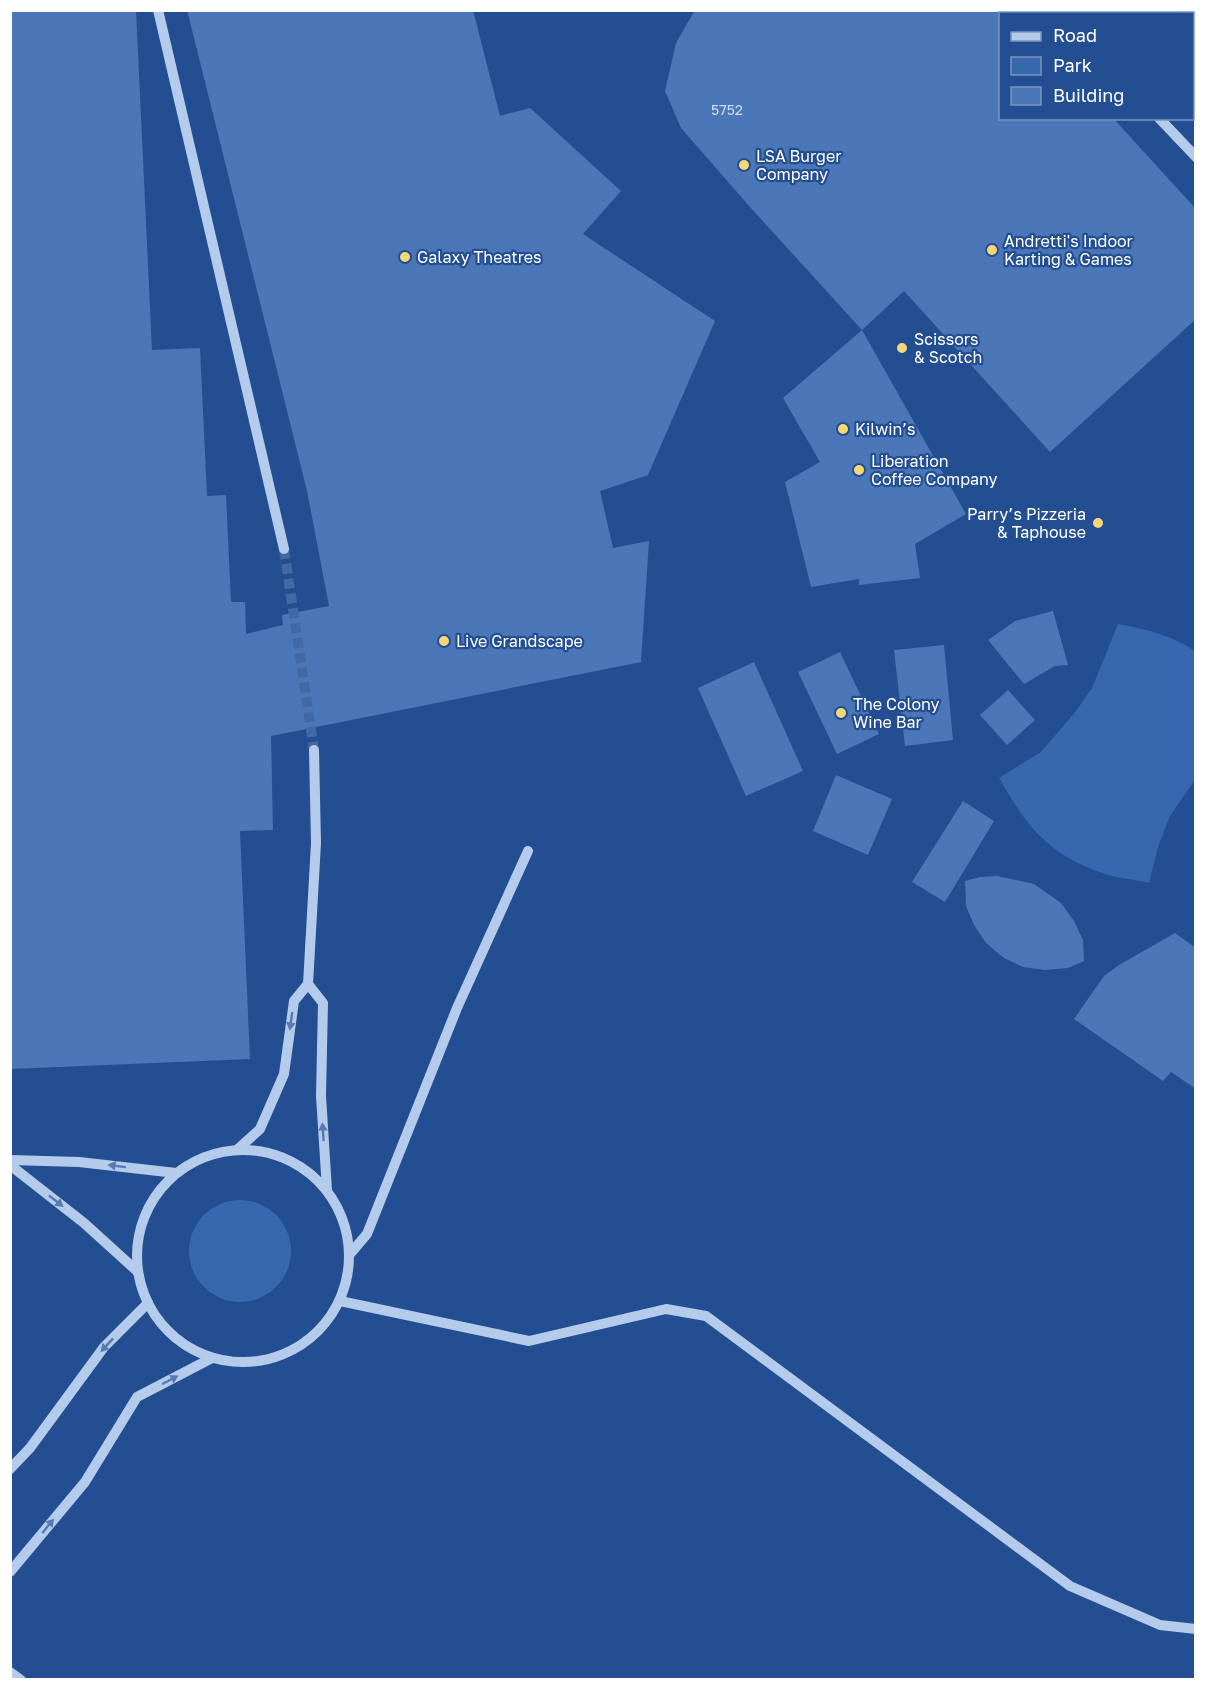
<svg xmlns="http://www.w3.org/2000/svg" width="1206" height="1690" font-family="'Golos Text',sans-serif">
  <rect width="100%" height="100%" fill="#234e91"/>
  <g fill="#3767ae">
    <path d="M 1118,624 C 1146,629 1171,635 1195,651 L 1195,780 L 1170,816 L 1158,847 L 1149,883 C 1133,879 1114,878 1099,872 C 1046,852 1026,825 999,778 L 1041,752 L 1076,711 L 1092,688 Z"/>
    <circle cx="240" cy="1251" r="51"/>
  </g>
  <g fill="#4b77b8">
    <path d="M 10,10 L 136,10 L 152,350 L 200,348 L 207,496 L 226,495 L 231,602 L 245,602 L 246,634 L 283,625 L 282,615 L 329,606 L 307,491 L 187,10 L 473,10 L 500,116 L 530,108 L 621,191 L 583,234 L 715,321 L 648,475 L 600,491 L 613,548 L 649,541 L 641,662 L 271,736 L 273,830 L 240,831 L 250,1059 L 10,1069 Z"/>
    <path d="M 695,10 L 1015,10 L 1018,14 L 1000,14 L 1000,118 L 1113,118 L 1196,209 L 1196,319 L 1050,452 L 904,291 L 862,330 L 750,207 L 681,128 L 665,91 L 676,43 Z"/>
    <path d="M 862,330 L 966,514 L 915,544 L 920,578 L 859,585 L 859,579 L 811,587 L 785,482 L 820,462 L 783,398 Z"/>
    <path d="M 1053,611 L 1068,665 L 1055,666 L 1024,684 L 988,640 L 1015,621 Z"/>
    <path d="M 944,645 L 953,740 L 905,746 L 894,650 Z"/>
    <path d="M 840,652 L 879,734 L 837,754 L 798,672 Z"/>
    <path d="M 754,662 L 803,771 L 746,796 L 698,688 Z"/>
    <path d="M 1008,690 L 1035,720 L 1007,745 L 980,715 Z"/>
    <path d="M 836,775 L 892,799 L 868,855 L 813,831 Z"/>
    <path d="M 963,801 L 994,821 L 945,902 L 912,882 Z"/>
    <path d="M 997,876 L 1034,884 L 1061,903 L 1074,921 L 1083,940 L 1084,961 L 1068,968 L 1045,970 L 1023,967 L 1004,958 L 986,943 L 974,925 L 966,906 L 965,881 L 980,877 Z"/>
    <path d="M 1175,933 L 1196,948 L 1196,1089 L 1171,1072 L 1163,1081 L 1074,1019 L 1104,976 L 1119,965 Z"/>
  </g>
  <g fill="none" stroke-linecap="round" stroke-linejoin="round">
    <path stroke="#4469a2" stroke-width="10" stroke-dasharray="10 5" stroke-linecap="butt" d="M 284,549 L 314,750"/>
    <g stroke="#b4cbec" stroke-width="10">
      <path d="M 158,10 L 284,549"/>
      <path d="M 1068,10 L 1070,14"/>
      <path d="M 1159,118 L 1196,157"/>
      <path d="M 308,984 L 316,843 L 314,750"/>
      <path d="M 238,1149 L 260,1129 L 284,1074 L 294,1001 L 308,984 L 323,1003 L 321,1096 L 327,1190"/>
      <circle cx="243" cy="1256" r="106"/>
      <path d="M 10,1160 L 79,1162 L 176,1173"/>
      <path d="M 10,1165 L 84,1223 L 138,1272"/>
      <path d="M 350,1254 L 367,1234 L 457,1008 L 528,851"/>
      <path d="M 340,1301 L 529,1341 L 666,1309 L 706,1316 L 1070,1586 L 1160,1625 L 1196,1629"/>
      <path d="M 10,1469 L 30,1448 L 104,1347 L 148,1303"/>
      <path d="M 10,1572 L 85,1482 L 137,1397 L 212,1358"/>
      <path d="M 10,1672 L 21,1680"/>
    </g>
  </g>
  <defs><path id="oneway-solid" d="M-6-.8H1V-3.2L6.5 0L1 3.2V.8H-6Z" transform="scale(1.5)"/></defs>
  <g fill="#567ab1">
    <use href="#oneway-solid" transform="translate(291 1021) rotate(98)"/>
    <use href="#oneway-solid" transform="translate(323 1132) rotate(-94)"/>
    <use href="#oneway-solid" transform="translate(117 1166) rotate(-173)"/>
    <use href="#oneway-solid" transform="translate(56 1201) rotate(38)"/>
    <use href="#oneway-solid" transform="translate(107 1345) rotate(133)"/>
    <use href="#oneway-solid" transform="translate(170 1380) rotate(-28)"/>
    <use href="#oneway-solid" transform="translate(48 1526) rotate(-51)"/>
  </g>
  <g fill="#f7d877" stroke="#234e91" stroke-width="2">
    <circle cx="744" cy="165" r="6"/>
    <circle cx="992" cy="250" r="6"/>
    <circle cx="405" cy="257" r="6"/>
    <circle cx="902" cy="348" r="6"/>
    <circle cx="843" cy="429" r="6"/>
    <circle cx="859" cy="470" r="6"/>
    <circle cx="1098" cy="523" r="6"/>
    <circle cx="444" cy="641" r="6"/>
    <circle cx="841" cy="713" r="6"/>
  </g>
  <g text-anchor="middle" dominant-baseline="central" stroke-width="4.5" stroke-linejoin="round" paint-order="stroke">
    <g font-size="14" fill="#d2dded">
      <text x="727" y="109">5752</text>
    </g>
    <g font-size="16" fill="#fff" stroke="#234e91" text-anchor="start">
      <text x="756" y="156">LSA Burger<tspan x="756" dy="18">Company</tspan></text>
      <text x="1004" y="241">Andretti's Indoor<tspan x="1004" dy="18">Karting &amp; Games</tspan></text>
      <text x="417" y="257">Galaxy Theatres</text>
      <text x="914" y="339">Scissors<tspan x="914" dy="18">&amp; Scotch</tspan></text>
      <text x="855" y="429">Kilwin’s</text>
      <text x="871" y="461">Liberation<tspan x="871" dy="18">Coffee Company</tspan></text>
      <text x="1086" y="514" text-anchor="end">Parry’s Pizzeria<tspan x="1086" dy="18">&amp; Taphouse</tspan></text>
      <text x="456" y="641">Live Grandscape</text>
      <text x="853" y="704">The Colony<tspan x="853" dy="18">Wine Bar</tspan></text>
    </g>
  </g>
  <rect width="1206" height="1690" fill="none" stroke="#ffffff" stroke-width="24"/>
  <rect x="999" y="12" width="195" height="108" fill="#234e91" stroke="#7b95bd" stroke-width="1.5"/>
  <rect x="1011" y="32" width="30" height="9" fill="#b4cbec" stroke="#7b95bd" stroke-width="1.5"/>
  <text x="1053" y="42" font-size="18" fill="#ffffff">Road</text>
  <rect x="1011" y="57" width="30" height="18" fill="#3767ae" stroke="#7b95bd" stroke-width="1.5"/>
  <text x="1053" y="72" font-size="18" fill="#ffffff">Park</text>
  <rect x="1011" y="87" width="30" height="18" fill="#4b77b8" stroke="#7b95bd" stroke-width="1.5"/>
  <text x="1053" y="102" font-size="18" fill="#ffffff">Building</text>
</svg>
